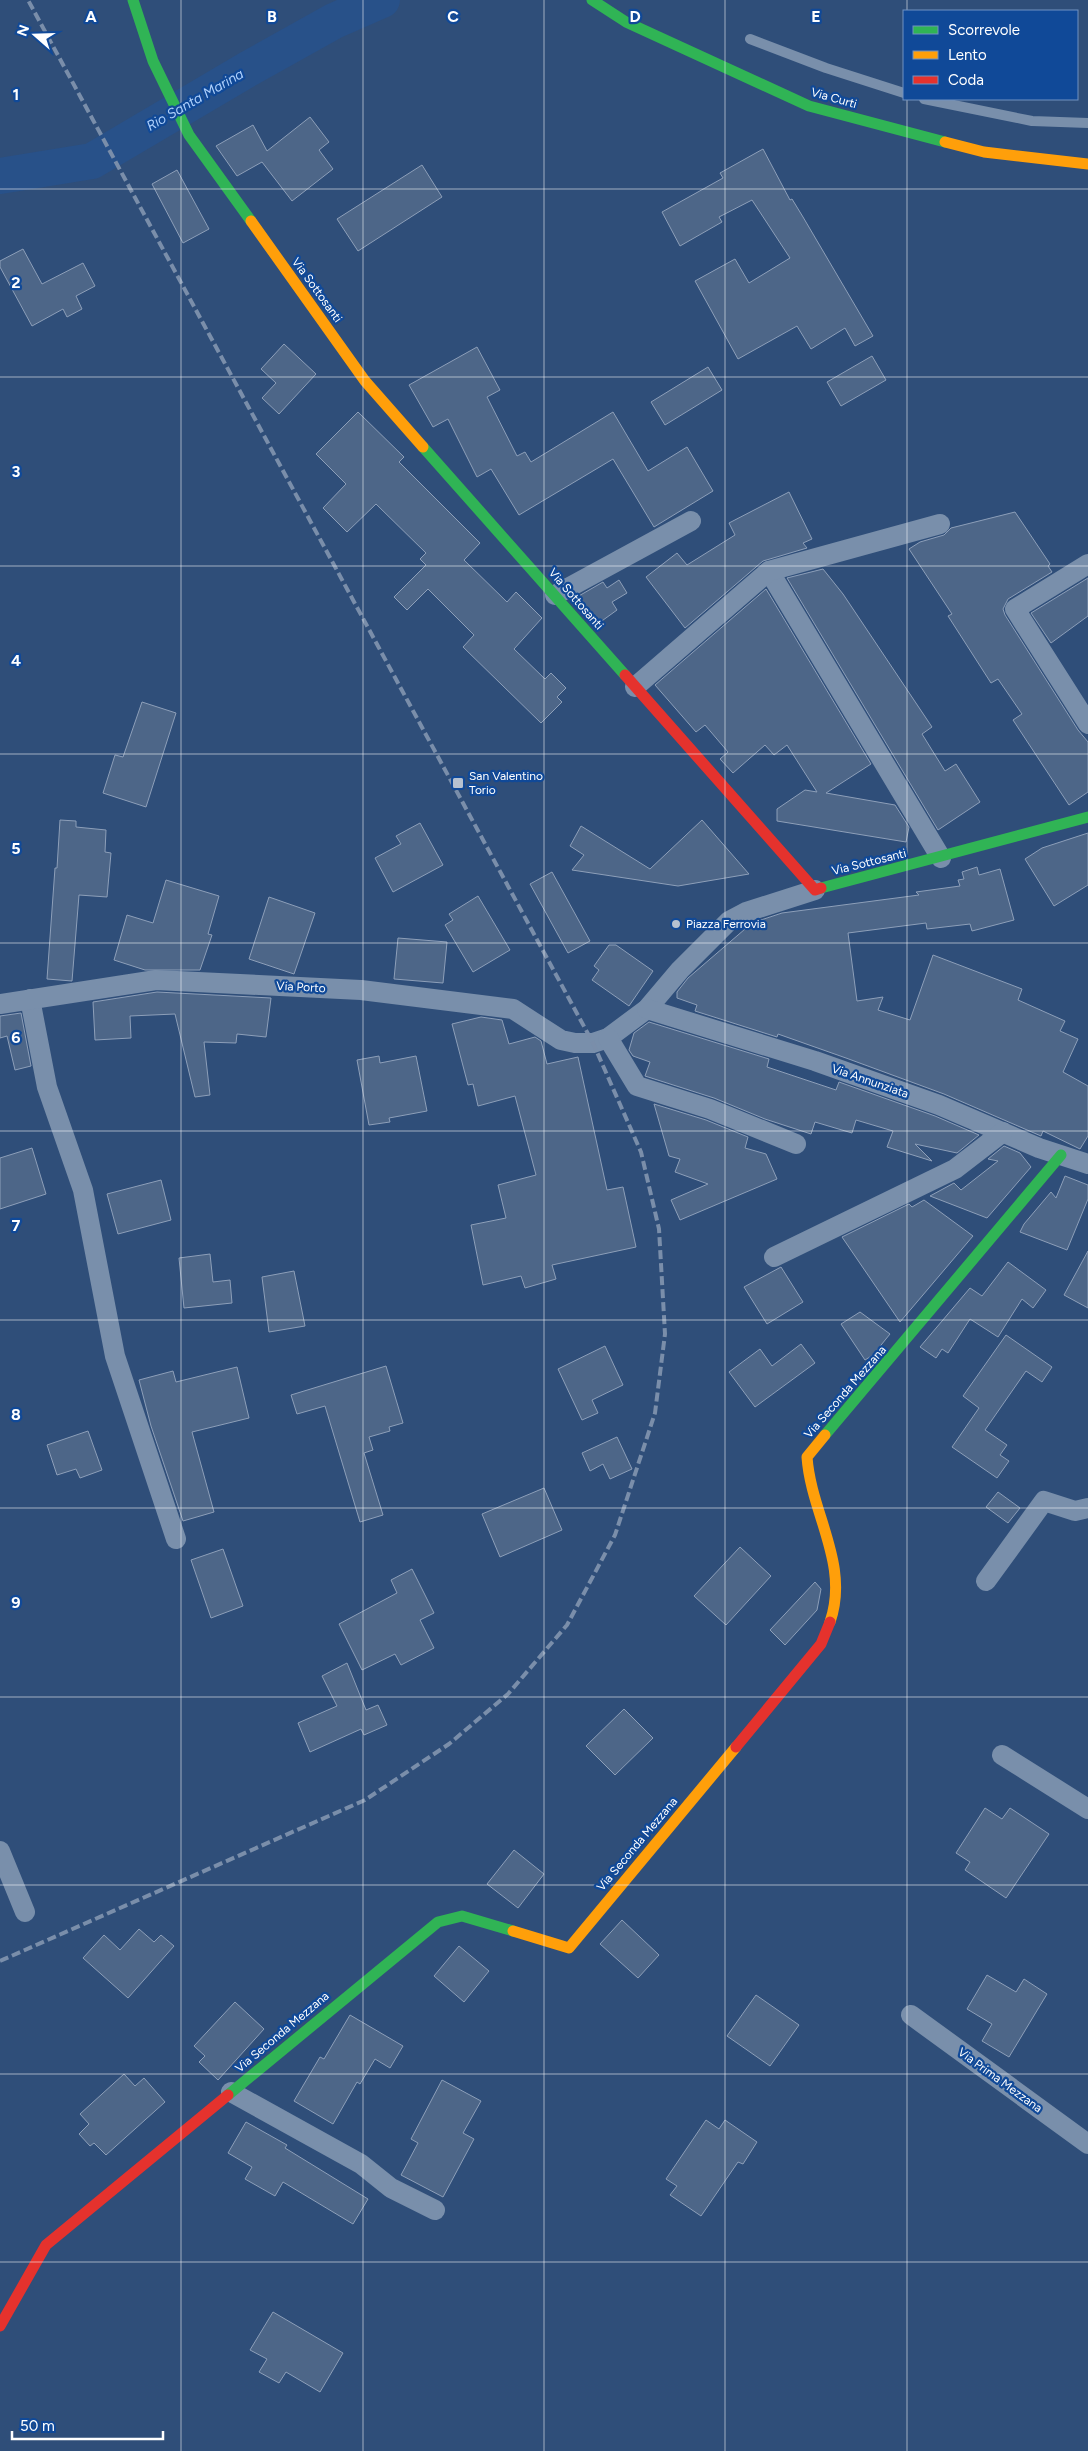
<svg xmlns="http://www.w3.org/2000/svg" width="1088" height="2451" font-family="Figtree,sans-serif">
  <rect width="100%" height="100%" fill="#2f4e79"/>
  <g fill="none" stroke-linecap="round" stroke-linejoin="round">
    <path stroke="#285189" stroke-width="36" d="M 0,176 L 92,161 L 248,69 L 334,21 L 382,0"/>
  </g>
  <g fill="#4d6688" stroke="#8d9fb9">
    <path d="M 310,117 L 329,142 L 319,150 L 333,169 L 292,201 L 262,162 L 237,176 L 216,146 L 253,125 L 267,151 Z"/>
    <path d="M 763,149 L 790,200 L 792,199 L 803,217 L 873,336 L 855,346 L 845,328 L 811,349 L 797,326 L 738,359 L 695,281 L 735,259 L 749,283 L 790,258 L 752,200 L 719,217 L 722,222 L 680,246 L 662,212 L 723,178 L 720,173 Z"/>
    <path d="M 422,165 L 442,197 L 358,251 L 337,219 Z"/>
    <path d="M 177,170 L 209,229 L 183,243 L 152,184 Z"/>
    <path d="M 23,249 L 42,284 L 83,263 L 95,286 L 76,296 L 82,309 L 67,317 L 63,309 L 32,326 L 0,267 L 0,261 Z"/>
    <path d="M 284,344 L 316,374 L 279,414 L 262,398 L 276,383 L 261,369 Z"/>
    <path d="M 477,347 L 500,390 L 487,397 L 517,456 L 525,452 L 531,462 L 613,412 L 648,471 L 687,447 L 713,491 L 654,527 L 613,459 L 519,515 L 491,469 L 477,477 L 448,419 L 433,427 L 409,385 Z"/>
    <path d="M 872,356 L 886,380 L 841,406 L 827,382 Z"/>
    <path d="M 708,367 L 722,390 L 665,425 L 651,402 Z"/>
    <path d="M 358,412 L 404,457 L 399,462 L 480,543 L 464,560 L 507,602 L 516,592 L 542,618 L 514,649 L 545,679 L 551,673 L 566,688 L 557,697 L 562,702 L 541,723 L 463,647 L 474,635 L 428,589 L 407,610 L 394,597 L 426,565 L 420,559 L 426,553 L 376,504 L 347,532 L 323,508 L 346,484 L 316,454 Z"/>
    <path d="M 789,492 L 812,539 L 803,543 L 807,548 L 763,561 L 685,628 L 646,577 L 677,553 L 687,565 L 735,535 L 729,523 Z"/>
    <path d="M 1015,512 L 1050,564 L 1048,566 L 1052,572 L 1008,599 L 1003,609 L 1005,615 L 1078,730 L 1088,742 L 1088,792 L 1069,805 L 1013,720 L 1022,714 L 998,679 L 991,683 L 948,616 L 952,614 L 909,549 L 920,542 L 944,535 L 951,528 Z"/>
    <path d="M 823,569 L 843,594 L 932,727 L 922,734 L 945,771 L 956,764 L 980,802 L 938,830 L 787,578 Z"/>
    <path d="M 1088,578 L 1088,616 L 1051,643 L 1031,613 Z"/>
    <path d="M 619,580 L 627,593 L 612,602 L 617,610 L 599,623 L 577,597 L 603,582 L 607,588 Z"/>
    <path d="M 766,589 L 871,764 L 826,793 L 895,805 L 909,827 L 906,842 L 777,821 L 777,809 L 805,790 L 817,792 L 787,745 L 774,755 L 765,745 L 733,773 L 720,759 L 728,752 L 705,725 L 696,732 L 655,685 Z"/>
    <path d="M 142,702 L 176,713 L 146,807 L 103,793 L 115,755 L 123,757 Z"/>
    <path d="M 60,820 L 76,821 L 76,827 L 106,830 L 105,852 L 111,853 L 107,897 L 79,895 L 72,981 L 47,979 L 55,868 L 57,868 Z"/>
    <path d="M 702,820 L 749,874 L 678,886 L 572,870 L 584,855 L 570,846 L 581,826 L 650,869 Z"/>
    <path d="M 420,823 L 443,865 L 393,892 L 375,858 L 401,844 L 396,836 Z"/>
    <path d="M 1088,833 L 1088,885 L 1054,906 L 1025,859 L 1042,848 Z"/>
    <path d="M 977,867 L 979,875 L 1000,869 L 1014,920 L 972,931 L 970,924 L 927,929 L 926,923 L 848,933 L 857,1001 L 883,997 L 878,1010 L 910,1020 L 933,955 L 1022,989 L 1018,1000 L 1065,1021 L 1060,1031 L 1078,1039 L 1063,1072 L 1088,1086 L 1088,1136 L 1080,1149 L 1043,1131 L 1041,1136 L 944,1094 L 846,1058 L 778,1034 L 777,1037 L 695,1011 L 697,1005 L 677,998 L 677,992 L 688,978 L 752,923 L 782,913 L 919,895 L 916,892 L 960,886 L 958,880 L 964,879 L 962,872 Z"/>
    <path d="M 552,872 L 590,941 L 568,953 L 530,884 Z"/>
    <path d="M 166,880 L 219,896 L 208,934 L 212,935 L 200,970 L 145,970 L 114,960 L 127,915 L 153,923 Z"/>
    <path d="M 478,896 L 510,950 L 473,972 L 445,925 L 453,920 L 449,914 Z"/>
    <path d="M 269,897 L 315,913 L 294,974 L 249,959 Z"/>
    <path d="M 398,938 L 447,942 L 443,983 L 394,979 Z"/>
    <path d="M 609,945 L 616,945 L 653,971 L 629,1006 L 592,980 L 599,970 L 594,966 Z"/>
    <path d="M 157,992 L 271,998 L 266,1037 L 237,1034 L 236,1043 L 204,1042 L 210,1095 L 195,1097 L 175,1014 L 130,1016 L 131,1038 L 95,1040 L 93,1002 Z"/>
    <path d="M 21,1013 L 31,1066 L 15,1070 L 7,1036 L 0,1038 L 0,1016 Z"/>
    <path d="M 481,1017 L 502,1020 L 509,1044 L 535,1037 L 541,1041 L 547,1064 L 578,1057 L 607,1190 L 623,1187 L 636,1247 L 552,1265 L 556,1279 L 525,1288 L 521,1276 L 483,1285 L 471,1225 L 506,1218 L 498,1185 L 536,1175 L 515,1096 L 478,1106 L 473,1084 L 468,1085 L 452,1024 Z"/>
    <path d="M 649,1022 L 769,1059 L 767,1067 L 836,1090 L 839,1082 L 935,1116 L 979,1135 L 957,1153 L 915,1144 L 932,1161 L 887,1147 L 893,1131 L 856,1120 L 852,1133 L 815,1122 L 811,1134 L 765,1119 L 714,1098 L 645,1076 L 650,1062 L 633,1056 L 629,1050 L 634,1033 Z"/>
    <path d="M 379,1056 L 380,1063 L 416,1056 L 427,1111 L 389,1118 L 390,1122 L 369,1125 L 357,1060 Z"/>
    <path d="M 654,1104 L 706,1120 L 748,1137 L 745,1148 L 766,1154 L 777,1179 L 680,1220 L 671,1200 L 708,1184 L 675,1172 L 680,1159 L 669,1156 Z"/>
    <path d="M 1004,1146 L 1020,1153 L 1031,1167 L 987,1218 L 930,1196 L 954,1183 L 961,1190 L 998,1161 L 988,1159 Z"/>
    <path d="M 32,1148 L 46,1194 L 0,1209 L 0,1158 Z"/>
    <path d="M 1065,1176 L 1088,1185 L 1088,1199 L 1067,1250 L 1020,1232 L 1024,1224 L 1051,1192 L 1056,1198 Z"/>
    <path d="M 161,1180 L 171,1220 L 118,1234 L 107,1194 Z"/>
    <path d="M 924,1200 L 973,1236 L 900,1322 L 842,1237 L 909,1204 L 912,1207 Z"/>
    <path d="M 1088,1251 L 1088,1308 L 1064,1295 Z"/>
    <path d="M 210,1254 L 213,1282 L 230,1280 L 232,1303 L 184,1308 L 179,1258 Z"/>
    <path d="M 1008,1262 L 1046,1290 L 1033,1308 L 1022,1299 L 998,1337 L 970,1319 L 948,1353 L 942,1349 L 936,1358 L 920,1347 L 970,1288 L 982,1296 Z"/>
    <path d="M 781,1267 L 803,1302 L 767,1324 L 744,1287 Z"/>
    <path d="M 294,1271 L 305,1326 L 269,1332 L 262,1277 Z"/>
    <path d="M 860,1312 L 890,1334 L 873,1355 L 865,1360 L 841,1324 Z"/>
    <path d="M 1006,1335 L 1052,1367 L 1042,1382 L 1026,1371 L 985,1430 L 1007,1445 L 1000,1455 L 1009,1461 L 997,1478 L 952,1447 L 979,1408 L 963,1396 Z"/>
    <path d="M 801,1344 L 815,1363 L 755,1407 L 729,1372 L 760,1349 L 772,1366 Z"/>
    <path d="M 605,1346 L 623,1385 L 592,1400 L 598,1413 L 582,1420 L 558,1369 Z"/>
    <path d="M 386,1366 L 403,1423 L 389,1427 L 390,1431 L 369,1437 L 373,1450 L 364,1453 L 383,1515 L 360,1522 L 325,1406 L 297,1414 L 291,1395 Z"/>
    <path d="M 237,1367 L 249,1418 L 192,1432 L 214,1512 L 183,1521 L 151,1426 L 139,1380 L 173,1371 L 176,1382 Z"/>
    <path d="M 88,1431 L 102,1470 L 80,1478 L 76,1469 L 57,1475 L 47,1445 Z"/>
    <path d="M 617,1437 L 632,1469 L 610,1479 L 603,1464 L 590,1471 L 582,1453 Z"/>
    <path d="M 544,1488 L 562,1530 L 500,1557 L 482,1514 Z"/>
    <path d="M 998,1492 L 1020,1508 L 1008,1523 L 986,1507 Z"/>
    <path d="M 740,1547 L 771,1576 L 726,1625 L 694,1596 Z"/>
    <path d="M 223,1549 L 243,1606 L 211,1618 L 191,1560 Z"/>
    <path d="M 412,1569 L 434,1613 L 420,1620 L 434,1648 L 401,1665 L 395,1654 L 362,1670 L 339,1624 L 397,1593 L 391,1580 Z"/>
    <path d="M 815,1582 L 821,1589 L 817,1610 L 785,1645 L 770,1630 Z"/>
    <path d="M 347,1663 L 366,1710 L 378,1705 L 387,1725 L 364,1735 L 361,1729 L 310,1752 L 298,1723 L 337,1706 L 322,1676 Z"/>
    <path d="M 624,1709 L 653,1738 L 615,1775 L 586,1746 Z"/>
    <path d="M 985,1808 L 1002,1819 L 1010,1808 L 1049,1834 L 1006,1898 L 965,1870 L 970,1862 L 956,1853 Z"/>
    <path d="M 514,1850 L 544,1874 L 518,1908 L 487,1884 Z"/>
    <path d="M 622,1920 L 659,1955 L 638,1978 L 600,1944 Z"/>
    <path d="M 139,1929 L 154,1942 L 161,1935 L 174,1946 L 128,1998 L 83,1958 L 104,1935 L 120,1950 Z"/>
    <path d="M 459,1946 L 489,1971 L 464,2002 L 434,1976 Z"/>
    <path d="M 987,1975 L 1016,1992 L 1024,1979 L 1047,1994 L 1009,2057 L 982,2041 L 992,2024 L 967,2009 Z"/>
    <path d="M 756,1995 L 799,2025 L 770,2066 L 727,2036 Z"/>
    <path d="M 235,2002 L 264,2029 L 218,2080 L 199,2062 L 205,2056 L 194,2046 Z"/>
    <path d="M 350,2015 L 403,2046 L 390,2068 L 375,2059 L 360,2084 L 357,2082 L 333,2124 L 294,2101 L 320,2057 L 324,2059 Z"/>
    <path d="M 124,2074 L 135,2086 L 144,2078 L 165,2102 L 106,2155 L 94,2143 L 90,2146 L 79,2134 L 89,2124 L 80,2114 Z"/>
    <path d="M 442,2080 L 481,2101 L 463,2133 L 474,2139 L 443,2197 L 401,2175 L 418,2143 L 411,2139 Z"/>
    <path d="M 706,2120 L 719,2129 L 725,2120 L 757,2142 L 743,2164 L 738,2162 L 701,2216 L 670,2195 L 677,2186 L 666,2179 Z"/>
    <path d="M 246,2122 L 287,2145 L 285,2148 L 368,2199 L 353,2224 L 283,2182 L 275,2196 L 245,2179 L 252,2167 L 228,2153 Z"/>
    <path d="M 273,2312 L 343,2353 L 320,2392 L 286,2372 L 279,2383 L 259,2372 L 267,2359 L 250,2350 Z"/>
  </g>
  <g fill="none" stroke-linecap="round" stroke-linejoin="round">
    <g stroke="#798fab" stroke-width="10">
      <path d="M 750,39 L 826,68 L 904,93"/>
      <path d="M 924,99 L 1032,121 L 1088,123"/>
    </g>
    <g stroke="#798fab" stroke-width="20">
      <path d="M 1088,564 L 1015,609 L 1088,724"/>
      <path d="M 769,571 L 941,858"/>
      <path d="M 555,595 L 691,521"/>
      <path d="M 635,687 L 769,571 L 940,524"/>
      <path d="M 30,999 L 47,1087 L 83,1190 L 115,1356 L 176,1539"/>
      <path d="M 0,1004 L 156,980 L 361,990 L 513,1009 L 561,1040 L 575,1043 L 593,1043 L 608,1038 L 647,1009 L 680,970 L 729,921 L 746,912 L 815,890"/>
      <path d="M 647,1009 L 815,1061 L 939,1105 L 1039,1148 L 1088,1164"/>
      <path d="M 608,1038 L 637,1086 L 710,1109 L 796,1144"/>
      <path d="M 774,1257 L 955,1169 L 1003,1132"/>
      <path d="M 986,1581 L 1044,1501 L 1075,1511 L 1088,1508"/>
      <path d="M 1002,1755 L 1088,1809"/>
      <path d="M 0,1851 L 25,1912"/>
      <path d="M 911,2015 L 1088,2144"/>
      <path d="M 231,2092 L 361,2164 L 391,2188 L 435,2210"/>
    </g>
    <g stroke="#30b455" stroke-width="11">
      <path d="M 133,0 L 153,61 L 189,135 L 251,221"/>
      <path d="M 592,0 L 626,22 L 809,106 L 945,142"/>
      <path d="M 423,447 L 625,675"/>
      <path d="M 821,888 L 1088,817"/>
      <path d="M 825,1435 L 1061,1155"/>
      <path d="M 228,2095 L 438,1922 L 462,1916 L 513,1931"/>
    </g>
    <g stroke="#ff9f0a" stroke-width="11">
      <path d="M 945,142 L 984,152 L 1088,164"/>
      <path d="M 251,221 L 365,381 L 423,447"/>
      <path d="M 825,1435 L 807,1457 C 811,1514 850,1564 830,1622"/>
      <path d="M 513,1931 L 569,1948 L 736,1747"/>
    </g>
    <g stroke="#e5322d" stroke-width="11">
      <path d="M 625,675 L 815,890 L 821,888"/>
      <path d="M 736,1747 L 821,1644 L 830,1622"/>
      <path d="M 0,2326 L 46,2245 L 228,2095"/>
    </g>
    <path stroke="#7a8eaa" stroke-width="4" stroke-dasharray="9 4" stroke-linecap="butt" d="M 0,1961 L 365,1800 L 449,1744 L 508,1694 L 567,1625 L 615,1535 L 655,1413 L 665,1334 L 659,1229 L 641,1152 L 593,1043 L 28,0"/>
  </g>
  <path fill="none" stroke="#fff" stroke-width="1" stroke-opacity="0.55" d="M 181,0 L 181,2451M 363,0 L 363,2451M 544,0 L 544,2451M 725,0 L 725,2451M 907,0 L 907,11M 907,99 L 907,2451M 0,189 L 1088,189M 0,377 L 1088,377M 0,566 L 1088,566M 0,754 L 1088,754M 0,943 L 1088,943M 0,1131 L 1088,1131M 0,1320 L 1088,1320M 0,1508 L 1088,1508M 0,1697 L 1088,1697M 0,1885 L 1088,1885M 0,2074 L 1088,2074M 0,2262 L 1088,2262"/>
  <g fill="#b6c1d0" stroke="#104998" stroke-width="2">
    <rect x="452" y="777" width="12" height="12" rx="2.5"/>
    <circle cx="676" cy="924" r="5"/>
  </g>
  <g text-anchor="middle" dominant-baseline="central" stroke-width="4.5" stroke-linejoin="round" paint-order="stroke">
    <g font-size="12" fill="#fff" stroke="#104998">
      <text transform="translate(834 98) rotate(16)">Via Curti</text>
      <text transform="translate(317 290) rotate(54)">Via Sottosanti</text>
      <text transform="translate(576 599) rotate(49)">Via Sottosanti</text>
      <text transform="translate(869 862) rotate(-14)">Via Sottosanti</text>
      <text transform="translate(301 987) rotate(3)">Via Porto</text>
      <text transform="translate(870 1081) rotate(19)">Via Annunziata</text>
      <text transform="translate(845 1392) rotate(-49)">Via Seconda Mezzana</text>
      <text transform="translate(637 1844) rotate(-50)">Via Seconda Mezzana</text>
      <text transform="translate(282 2032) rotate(-40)">Via Seconda Mezzana</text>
      <text transform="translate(1000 2080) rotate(36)">Via Prima Mezzana</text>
    </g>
    <g font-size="12" fill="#fff" stroke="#104998" text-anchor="start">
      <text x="469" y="776">San Valentino<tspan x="469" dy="14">Torio</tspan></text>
      <text x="686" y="924">Piazza Ferrovia</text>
    </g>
    <g font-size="14" font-style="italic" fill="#adcffb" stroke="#104998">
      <text transform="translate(195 100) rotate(-30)">Rio Santa Marina</text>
    </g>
  </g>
  <g font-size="16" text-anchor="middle" font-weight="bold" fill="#fff" stroke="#104998" stroke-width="4.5" stroke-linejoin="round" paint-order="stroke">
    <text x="91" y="22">A</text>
    <text x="272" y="22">B</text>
    <text x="453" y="22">C</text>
    <text x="635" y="22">D</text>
    <text x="816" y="22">E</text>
    <text x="16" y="100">1</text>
    <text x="16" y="288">2</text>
    <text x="16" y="477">3</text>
    <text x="16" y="666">4</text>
    <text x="16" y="854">5</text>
    <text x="16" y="1043">6</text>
    <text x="16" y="1231">7</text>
    <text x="16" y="1420">8</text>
    <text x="16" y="1608">9</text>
  </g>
  <rect x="903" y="10" width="175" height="90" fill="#104998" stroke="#7092c1"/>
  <rect x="913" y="26" width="25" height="8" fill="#30b455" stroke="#7092c1"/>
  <text x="948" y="35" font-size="15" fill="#ffffff">Scorrevole</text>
  <rect x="913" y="51" width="25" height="8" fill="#ff9f0a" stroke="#7092c1"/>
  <text x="948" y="60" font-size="15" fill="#ffffff">Lento</text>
  <rect x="913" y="76" width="25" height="8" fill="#e5322d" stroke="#7092c1"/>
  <text x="948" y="85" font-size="15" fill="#ffffff">Coda</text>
  <g transform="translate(35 35) rotate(290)" stroke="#104998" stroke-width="4" paint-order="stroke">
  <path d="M0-4L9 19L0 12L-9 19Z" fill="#ffffff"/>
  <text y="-8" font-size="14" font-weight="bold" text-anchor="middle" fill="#ffffff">N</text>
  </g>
  <path d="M12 2431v8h151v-8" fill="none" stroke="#ffffff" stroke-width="2.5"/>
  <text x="20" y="2431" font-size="15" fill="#ffffff" stroke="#104998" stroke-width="4" paint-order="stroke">50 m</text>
</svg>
